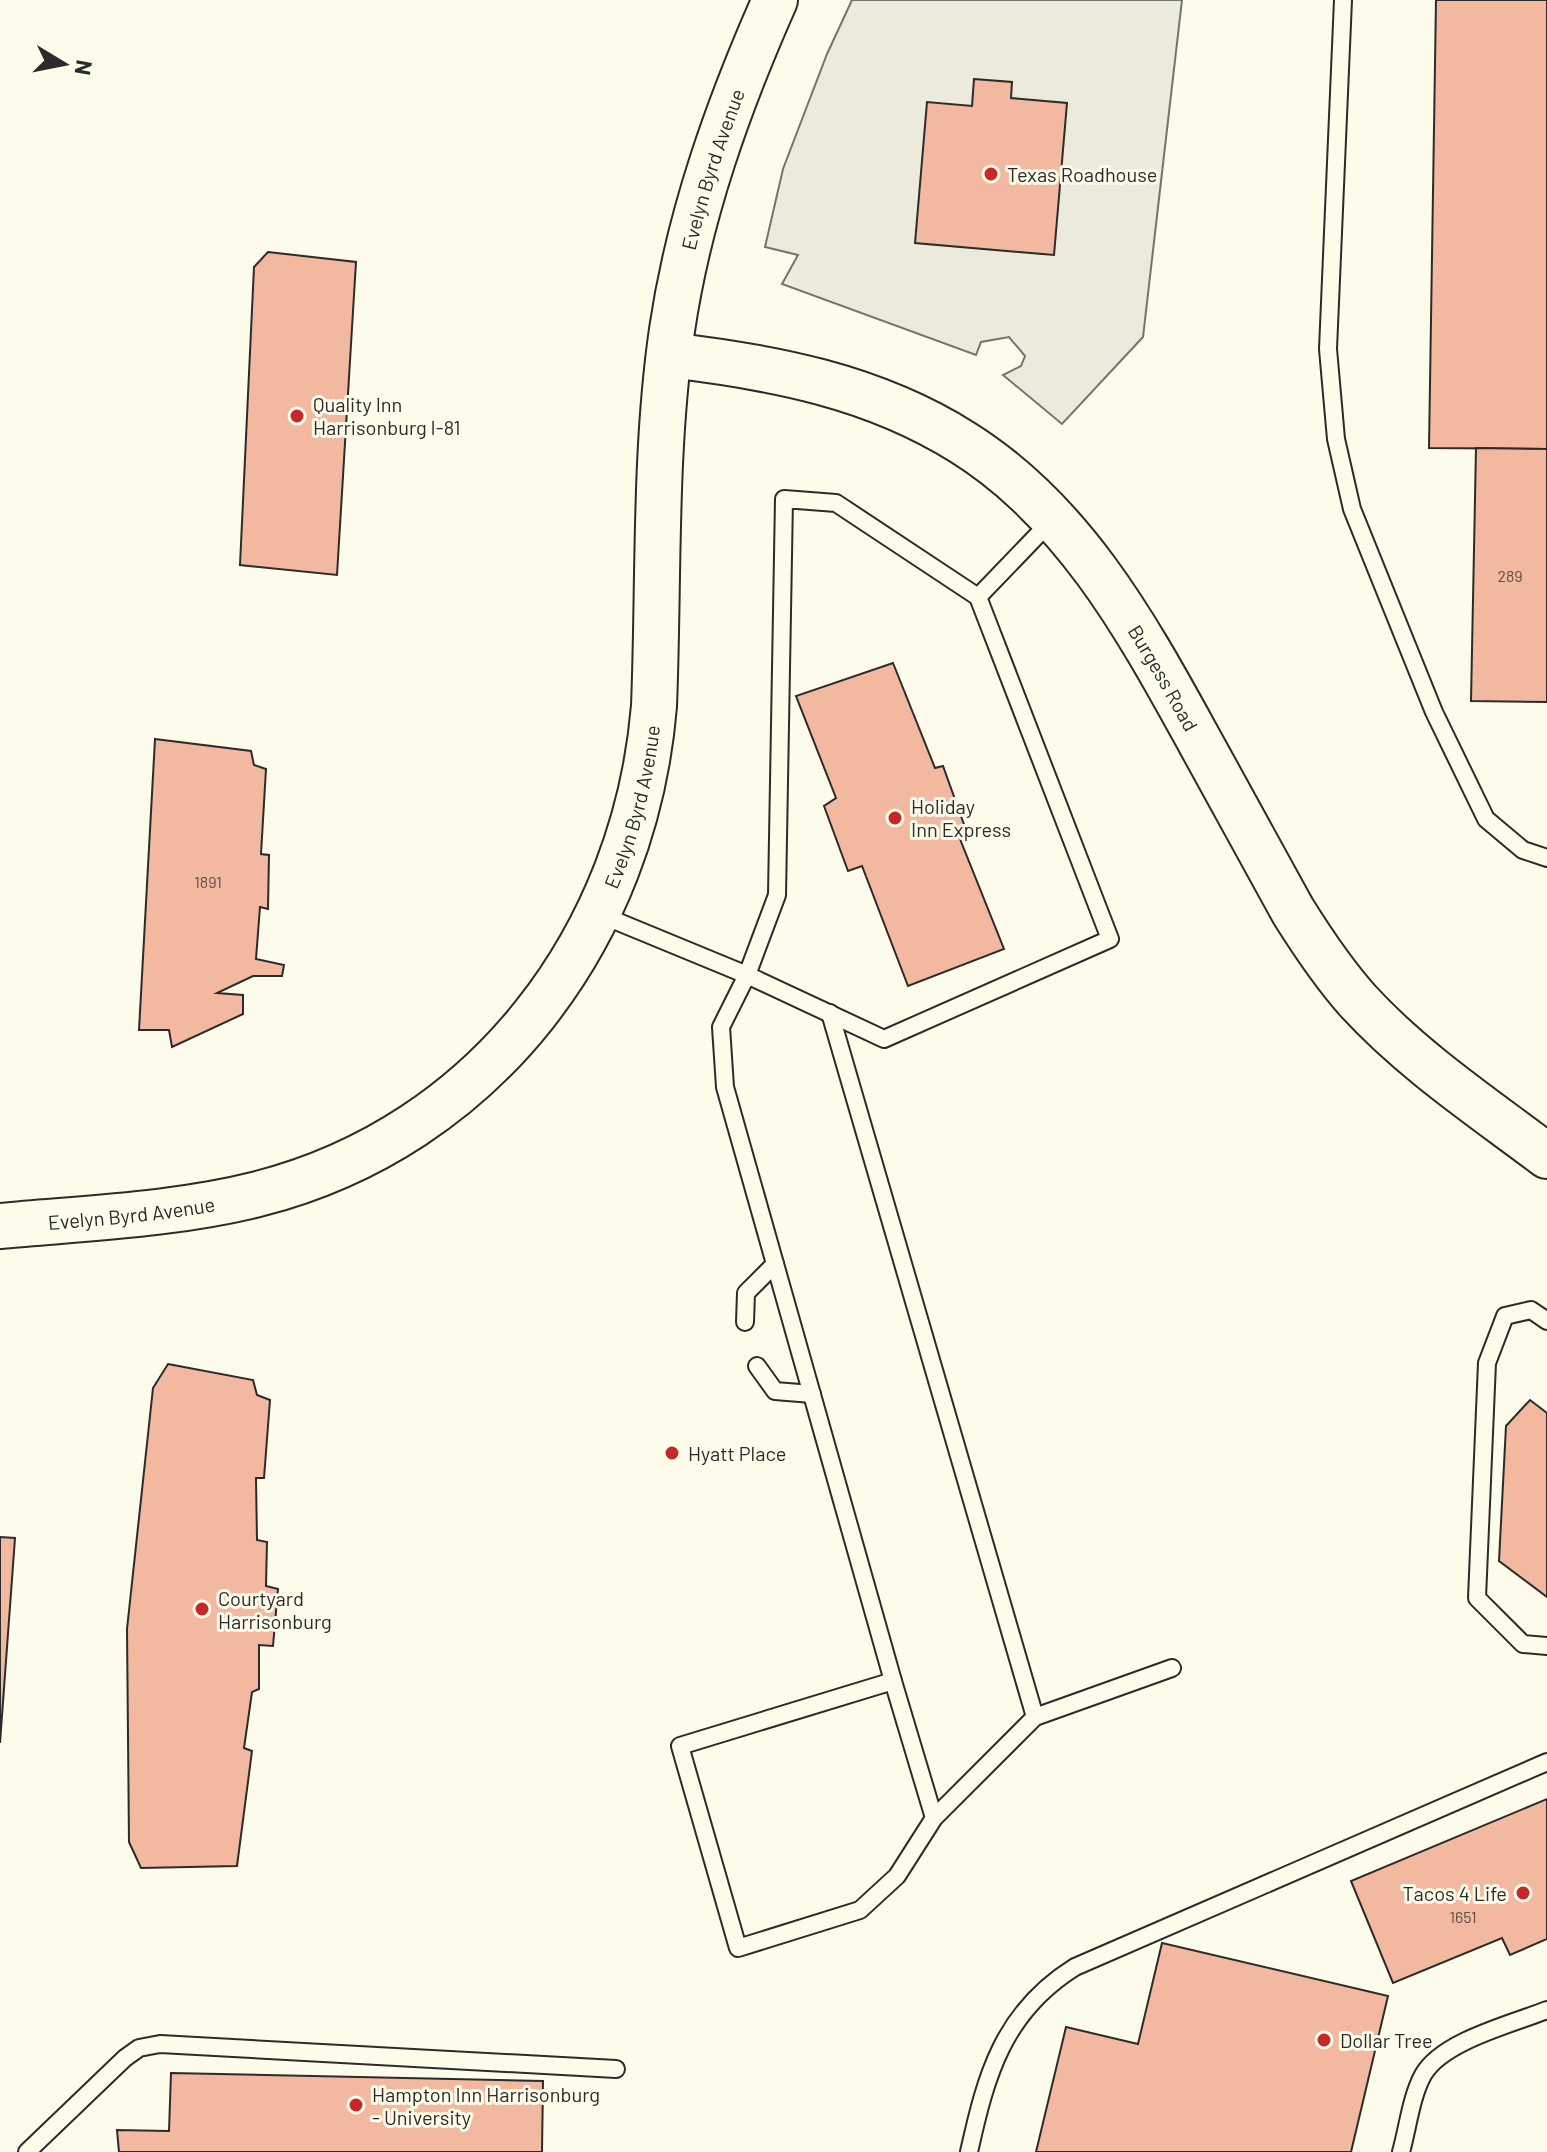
<svg xmlns="http://www.w3.org/2000/svg" width="1547" height="2152" font-family="Barlow,sans-serif">
  <rect width="100%" height="100%" fill="#fdfbea"/>
  <path fill="#eceadb" stroke="#74746e" stroke-width="2" d="M 852,0 L 1182,0 L 1143,337 L 1062,424 L 1003,375 L 1021,366 L 1025,356 L 1009,337 L 981,342 L 976,355 L 782,284 L 798,255 L 765,247 L 783,169 L 827,54 Z"/>
  <g fill="#f2b8a0" stroke="#2b2b2b" stroke-width="2">
    <path d="M 1436,0 L 1547,0 L 1547,449 L 1429,448 Z"/>
    <path d="M 974,79 L 1012,82 L 1011,98 L 1067,103 L 1054,255 L 915,243 L 927,102 L 972,106 Z"/>
    <path d="M 268,252 L 356,262 L 337,575 L 240,565 L 254,267 Z"/>
    <path d="M 1476,448 L 1547,449 L 1547,702 L 1471,701 Z"/>
    <path d="M 893,663 L 935,768 L 943,766 L 966,830 L 958,834 L 1004,949 L 908,986 L 862,866 L 848,871 L 824,806 L 836,798 L 796,696 Z"/>
    <path d="M 155,739 L 251,751 L 254,765 L 266,769 L 261,854 L 269,855 L 268,909 L 260,907 L 256,959 L 284,965 L 282,976 L 253,976 L 217,993 L 243,995 L 243,1014 L 172,1047 L 169,1030 L 139,1030 Z"/>
    <path d="M 168,1364 L 253,1380 L 257,1395 L 270,1400 L 264,1478 L 256,1478 L 257,1540 L 267,1542 L 266,1586 L 278,1589 L 273,1646 L 259,1645 L 259,1689 L 252,1692 L 244,1748 L 252,1751 L 237,1866 L 141,1868 L 129,1842 L 127,1629 L 153,1388 Z"/>
    <path d="M 1530,1400 L 1547,1413 L 1547,1597 L 1499,1561 L 1506,1426 Z"/>
    <path d="M 0,1537 L 15,1538 L 0,1743 Z"/>
    <path d="M 1547,1799 L 1547,1939 L 1510,1955 L 1502,1938 L 1393,1983 L 1351,1881 Z"/>
    <path d="M 1162,1943 L 1388,1996 L 1351,2152 L 1036,2152 L 1066,2027 L 1138,2044 Z"/>
    <path d="M 171,2073 L 543,2081 L 542,2152 L 119,2152 L 117,2130 L 169,2131 Z"/>
  </g>
  <g fill="none" stroke-linecap="round" stroke-linejoin="round">
    <g stroke="#2b2b2b" stroke-width="20">
      <g id="lane">
        <path d="M 1343,0 L 1328,349 L 1336,439 L 1352,509 L 1434,712 L 1486,819 L 1523,850 L 1547,858"/>
        <path d="M 978,597 L 1052,520"/>
        <path d="M 599,914 L 747,975 L 777,895 L 784,499 L 836,503 L 978,597 L 1110,939 L 884,1039 L 747,975 L 721,1027 L 725,1087 L 893,1681 L 680,1746 L 738,1948 L 860,1910 L 897,1876 L 934,1818 L 1035,1717 L 1172,1668"/>
        <path d="M 830,1013 L 1035,1717"/>
        <path d="M 1547,1321 L 1531,1310 L 1505,1316 L 1487,1363 L 1477,1598 L 1523,1644 L 1547,1646"/>
        <path d="M 745,1322 L 746,1293 L 775,1264"/>
        <path d="M 757,1366 L 775,1391 L 812,1394"/>
        <path d="M 893,1681 L 934,1818"/>
        <path d="M 27,2152 L 125,2058 L 139,2048 L 160,2044 L 616,2069"/>
        <path d="M 969,2152 C 986,2075 1003,2012 1075,1967 L 1547,1762"/>
        <path d="M 1401,2152 C 1408,2127 1411,2097 1423,2075 C 1442,2041 1512,2024 1547,2010"/>
      </g>
    </g>
    <g stroke="#2b2b2b" stroke-width="48">
      <g id="secondary">
        <path id="s1" d="M 669,355 C 772,367 873,386 962,442 C 1071,510 1134,622 1194,731 C 1227,791 1260,851 1293,911 C 1313,943 1333,973 1358,1001 C 1413,1061 1482,1107 1547,1156"/>
        <path id="s2" d="M 0,1226 C 86,1218 174,1215 258,1194 C 486,1136 635,936 654,706 C 659,581 654,454 672,330 C 689,215 728,106 775,0"/>
      </g>
    </g>
    <use href="#lane" stroke="#fdfbea" stroke-width="16"/>
    <use href="#secondary" stroke="#fdfbea" stroke-width="44"/>
  </g>
  <g fill="#c62828" stroke="#fdfbea" stroke-width="3">
    <circle cx="991" cy="174" r="8"/>
    <circle cx="297" cy="416" r="8"/>
    <circle cx="895" cy="818" r="8"/>
    <circle cx="672" cy="1453" r="8"/>
    <circle cx="202" cy="1609" r="8"/>
    <circle cx="1523" cy="1893" r="8"/>
    <circle cx="1324" cy="2040" r="8"/>
    <circle cx="356" cy="2105" r="8"/>
  </g>
  <g text-anchor="middle" dominant-baseline="central" stroke-width="6" stroke-linejoin="round" paint-order="stroke">
    <g font-size="16" fill="#5d4e48">
      <text x="1510" y="575">289</text>
      <text x="208" y="881">1891</text>
      <text x="1463" y="1916">1651</text>
    </g>
    <g font-size="20" fill="#2b2b2b" stroke="#fdfbea">
      <text stroke="none"><textPath href="#s2" startOffset="1474">Evelyn Byrd Avenue</textPath></text>
      <text stroke="none"><textPath href="#s1" startOffset="622">Burgess Road</textPath></text>
      <text stroke="none"><textPath href="#s2" startOffset="828">Evelyn Byrd Avenue</textPath></text>
      <text stroke="none"><textPath href="#s2" startOffset="132">Evelyn Byrd Avenue</textPath></text>
    </g>
    <g font-size="20" fill="#2b2b2b" stroke="#fdfbea" text-anchor="start">
      <text x="1007" y="174">Texas Roadhouse</text>
      <text x="313" y="404">Quality Inn<tspan x="313" dy="23">Harrisonburg I-81</tspan></text>
      <text x="911" y="806">Holiday<tspan x="911" dy="23">Inn Express</tspan></text>
      <text x="688" y="1453">Hyatt Place</text>
      <text x="218" y="1598">Courtyard<tspan x="218" dy="23">Harrisonburg</tspan></text>
      <text x="1507" y="1893" text-anchor="end">Tacos 4 Life</text>
      <text x="1340" y="2040">Dollar Tree</text>
      <text x="372" y="2094">Hampton Inn Harrisonburg<tspan x="372" dy="23">- University</tspan></text>
    </g>
  </g>
  <g transform="translate(64 64) rotate(100)" stroke="#fdfbea" stroke-width="6" paint-order="stroke">
  <path d="M0-6L14 30L0 20L-14 30Z" fill="#2b2b2b"/>
  <text y="-12" font-size="22" font-weight="bold" text-anchor="middle" fill="#2b2b2b">N</text>
  </g>
</svg>
